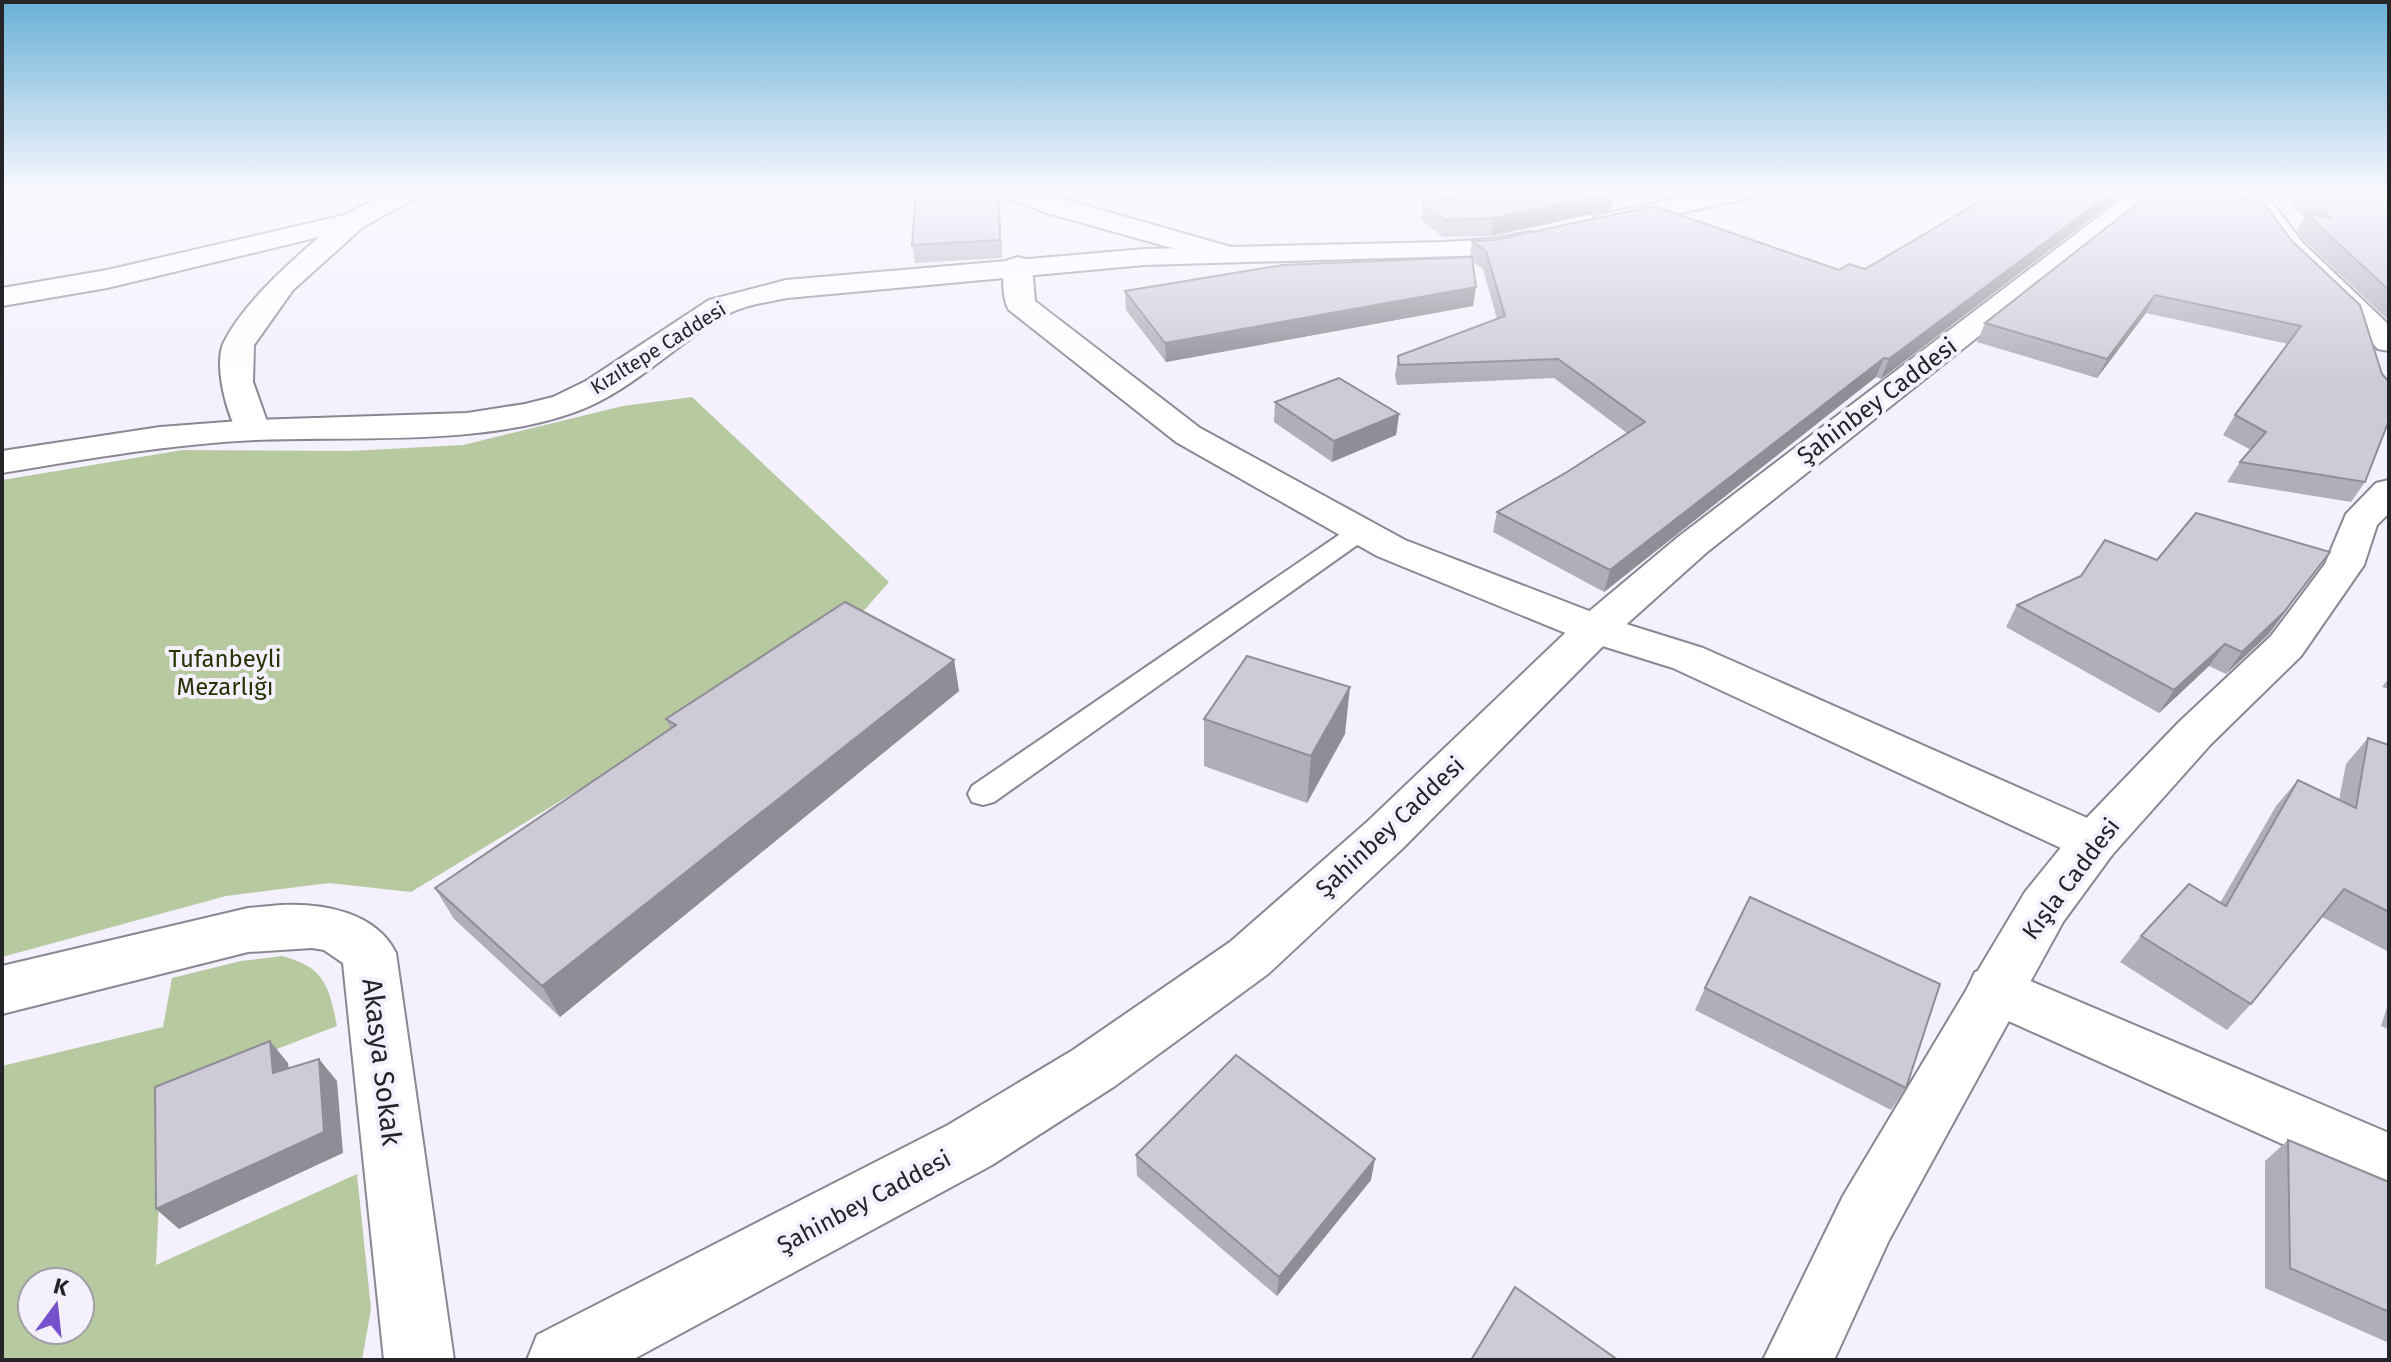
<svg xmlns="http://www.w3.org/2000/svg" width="2391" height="1362" font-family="'Fira Sans',sans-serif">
  <rect width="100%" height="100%" fill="#f4f0fe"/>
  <g fill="#b7ca9f" fill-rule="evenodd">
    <path d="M 692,397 L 889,582 L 854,622 L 411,892 L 329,883 L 226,896 L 2,957 L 2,480 L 183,450 L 350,451 L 463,445 L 623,406 Z"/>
    <path d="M 282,956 C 324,967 329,985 337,1026 L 164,1092 L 156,1265 L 357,1174 L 371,1309 L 362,1360 L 2,1360 L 2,1066 L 163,1027 L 172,978 L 241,961 ZM 32,1282 L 80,1282 L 80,1330 L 32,1330 Z"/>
  </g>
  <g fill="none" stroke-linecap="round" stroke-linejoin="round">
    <g stroke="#8a8793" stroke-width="4">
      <path id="lane" d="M 1361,524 L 1370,526 L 1373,531 L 1370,536 L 994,802 L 983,805 L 972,802 L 968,794 L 972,786 L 1352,526 Z"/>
    </g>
    <g stroke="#8a8793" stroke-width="4">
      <g id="street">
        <path d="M 389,192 L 422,192 L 418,197 L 363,227 L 293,290 L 254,345 L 253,382 L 270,430 L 265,437 L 253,440 L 241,437 C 227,418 213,364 224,342 C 243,304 287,265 319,237 L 107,288 L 2,306 L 2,288 L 107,270 L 345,215 Z"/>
        <path d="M 1002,192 L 1039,192 L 1231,247 L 1235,253 L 1231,259 L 1221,261 L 1211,259 L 1044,212 L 1006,197 Z"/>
        <path d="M 1018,257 L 1028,260 L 1032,266 L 1035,301 L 1200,428 L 1405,540 L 1610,619 L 1703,648 L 2112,829 L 2119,842 L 2112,855 L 2094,861 L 2076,855 L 1673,668 L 1580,639 L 1377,556 L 1176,442 L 1009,310 C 1002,299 1001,271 1008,260 Z"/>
        <path d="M 281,905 C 323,903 376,912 396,953 L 454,1360 L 384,1360 L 343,963 L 324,950 L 312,948 L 248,952 L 2,1014 L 2,966 L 248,908 Z"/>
        <path d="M 1995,966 L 2389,1133 L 2389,1192 L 1975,1006 L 1967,989 L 1975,972 Z"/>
      </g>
    </g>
    <g stroke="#8a8793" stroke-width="4">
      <g id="secondary">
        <path d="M 1707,192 L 1757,192 L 1753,197 L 1604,230 L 1595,228 L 1591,222 L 1595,216 Z"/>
        <path d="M 2131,192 L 2160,192 L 1706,553 L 1610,639 L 1403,848 L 1268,974 L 1115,1086 L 992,1165 L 632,1360 L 527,1360 L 537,1335 L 948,1125 L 1073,1050 L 1230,942 L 1367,822 L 1580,619 L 1678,537 Z"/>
        <path d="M 2238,192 L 2264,192 L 2303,243 L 2389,325 L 2389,351 L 2378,349 L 2283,255 Z"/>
        <path d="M 1530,232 L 1540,234 L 1544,240 L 1540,246 L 1492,255 L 1144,265 L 787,298 C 768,302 745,305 728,314 C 676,343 632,392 575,412 C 481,446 355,436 255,440 C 170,444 86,459 2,473 L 2,451 L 160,427 L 253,420 L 467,413 L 525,404 L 553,397 L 586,381 L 709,300 L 786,280 L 1144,249 L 1443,242 L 1492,239 Z"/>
        <path d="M 2389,480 L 2389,513 L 2377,525 L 2364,565 L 2301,656 L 2211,744 L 2112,855 L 2063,922 L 1889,1240 L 1834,1360 L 1763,1360 L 1843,1196 L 2025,892 L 2076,829 L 2179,722 L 2271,636 L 2325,564 L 2346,514 L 2376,483 Z"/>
      </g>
    </g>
    <use href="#lane" fill="#fff" fill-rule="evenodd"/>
    <use href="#street" fill="#fff" fill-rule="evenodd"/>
    <use href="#secondary" fill="#fff" fill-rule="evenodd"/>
  </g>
  <g fill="#b1aeb9">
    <path d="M 999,192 L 1002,258 L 915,263 L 912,245 Z"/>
    <path d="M 1969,192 L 2126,192 L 1881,379 L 1876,377 L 1604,592 L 1493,532 L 1497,512 L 1567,472 L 1627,433 L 1554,378 L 1397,385 L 1395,376 L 1398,356 L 1497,319 L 1483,269 L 1472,261 L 1476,287 L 1473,306 L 1166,362 L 1126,310 L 1125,291 L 1470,257 L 1472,241 L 1839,270 L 1865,269 L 1985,198 Z"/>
    <path d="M 2152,192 L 2382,374 L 2365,482 L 2351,502 L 2227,482 L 2240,462 L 2251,450 L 2223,435 L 2235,415 L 2288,344 L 2146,313 L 2097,378 L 1977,342 L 1985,323 Z"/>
    <path d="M 2281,192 L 2389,192 L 2389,321 L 2305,241 L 2297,230 L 2304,218 Z"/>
    <path d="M 1423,202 L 1611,210 L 1492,236 L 1443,237 L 1421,220 Z"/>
    <path d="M 1275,402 L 1399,414 L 1396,435 L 1332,462 L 1274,422 Z"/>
    <path d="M 2017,605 L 2269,634 L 2226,674 L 2209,666 L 2159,713 L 2006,627 Z"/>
    <path d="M 954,660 L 959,691 L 560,1017 L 454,919 L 435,888 L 670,729 L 666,719 Z"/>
    <path d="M 2389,678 L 2389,689 L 2382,687 Z"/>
    <path d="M 1204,719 L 1345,734 L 1307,803 L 1204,766 Z"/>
    <path d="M 2368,738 L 2389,745 L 2389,952 L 2322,917 L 2251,1004 L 2227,1030 L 2120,962 L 2141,936 L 2220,903 L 2276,806 L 2298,780 L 2339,800 L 2346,764 Z"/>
    <path d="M 1705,988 L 1906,1088 L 1891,1110 L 1695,1010 Z"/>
    <path d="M 2389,1001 L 2389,1030 L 2381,1026 Z"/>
    <path d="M 2288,1140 L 2389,1182 L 2389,1343 L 2265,1288 L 2265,1161 Z"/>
    <path d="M 1136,1155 L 1371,1180 L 1277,1296 L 1137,1176 Z"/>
  </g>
  <g fill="#908d96">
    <path d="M 998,192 L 999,192 L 1002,258 L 1000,240 Z"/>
    <path d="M 2112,192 L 2126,192 L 1881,379 L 1889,359 Z"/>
    <path d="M 1615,193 L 1611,210 L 1492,236 L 1494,218 Z"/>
    <path d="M 1476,287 L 1473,306 L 1166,362 L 1165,343 Z"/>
    <path d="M 2155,295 L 2146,313 L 2097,378 L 2107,359 Z"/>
    <path d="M 1884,358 L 1876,377 L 1604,592 L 1610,570 Z"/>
    <path d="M 1399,414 L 1396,435 L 1332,462 L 1334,441 Z"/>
    <path d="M 2330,552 L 2269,634 L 2226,674 L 2242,652 Z"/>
    <path d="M 2225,644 L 2209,666 L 2159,713 L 2174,690 Z"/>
    <path d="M 954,660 L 959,691 L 560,1017 L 542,986 Z"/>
    <path d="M 1350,687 L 1345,734 L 1307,803 L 1311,756 Z"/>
    <path d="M 270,1041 L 288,1063 L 292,1094 L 273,1073 Z"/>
    <path d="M 319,1059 L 337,1081 L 343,1153 L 179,1229 L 156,1209 Z"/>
    <path d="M 1375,1159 L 1371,1180 L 1277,1296 L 1279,1277 Z"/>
  </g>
  <g fill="#cecad7" stroke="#908d96" stroke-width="2">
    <path d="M 916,192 L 998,192 L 1000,240 L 912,245 Z"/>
    <path d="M 1488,192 L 1614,192 L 1615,193 L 1494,218 L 1445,220 L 1423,202 Z"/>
    <path d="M 1996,192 L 2112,192 L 1889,359 L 1884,358 L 1610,570 L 1497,512 L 1567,472 L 1645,422 L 1558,359 L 1399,365 L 1398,356 L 1505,316 L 1486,251 L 1472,241 L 1495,240 L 1654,206 L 1839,270 L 1849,264 L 1865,269 Z"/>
    <path d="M 2152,192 L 2215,192 L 2264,203 L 2291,240 L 2360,305 L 2382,374 L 2389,382 L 2389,420 L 2365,482 L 2240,462 L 2266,432 L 2235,415 L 2301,326 L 2155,295 L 2107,359 L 1985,323 Z"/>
    <path d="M 2307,192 L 2389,192 L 2389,290 L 2316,223 L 2307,213 L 2331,218 Z"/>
    <path d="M 1472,257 L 1476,287 L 1165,343 L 1125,291 L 1283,265 Z"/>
    <path d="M 1339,378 L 1399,414 L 1334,441 L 1275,402 Z"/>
    <path d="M 2196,513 L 2330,552 L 2284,612 L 2242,652 L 2225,644 L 2174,690 L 2017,605 L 2081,576 L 2105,540 L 2157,560 Z"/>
    <path d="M 845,602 L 954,660 L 542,986 L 435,888 L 676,725 L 666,719 Z"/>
    <path d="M 1247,656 L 1350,687 L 1311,756 L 1204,719 Z"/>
    <path d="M 2368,738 L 2389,745 L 2389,912 L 2344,889 L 2251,1004 L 2141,936 L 2189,884 L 2226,906 L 2298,780 L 2356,808 Z"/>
    <path d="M 1750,897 L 1940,984 L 1906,1088 L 1705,988 Z"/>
    <path d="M 270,1041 L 273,1073 L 319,1059 L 324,1132 L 156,1209 L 155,1087 Z"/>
    <path d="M 1236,1055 L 1375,1159 L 1279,1277 L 1136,1155 Z"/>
    <path d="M 2288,1140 L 2389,1182 L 2389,1312 L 2290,1268 Z"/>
    <path d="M 1515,1287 L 1618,1360 L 1471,1360 Z"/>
  </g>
  <linearGradient id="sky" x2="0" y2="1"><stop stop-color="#68b1d6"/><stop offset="0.5" stop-color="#faf8ff"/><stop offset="1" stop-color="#faf8ff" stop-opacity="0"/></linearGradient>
  <rect width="2391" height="383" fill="url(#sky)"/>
  <g text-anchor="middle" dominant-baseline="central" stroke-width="8" stroke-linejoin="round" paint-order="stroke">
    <g font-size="20" fill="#252428" stroke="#f4f0fe">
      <text transform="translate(658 348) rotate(-32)">Kızıltepe Caddesi</text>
    </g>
    <g font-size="24" fill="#252428" stroke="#f4f0fe">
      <text transform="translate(1877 401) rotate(-37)">Şahinbey Caddesi</text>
      <text transform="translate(1390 827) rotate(-43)">Şahinbey Caddesi</text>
      <text transform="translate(2071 879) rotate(-53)">Kışla Caddesi</text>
      <text transform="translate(864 1202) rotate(-28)">Şahinbey Caddesi</text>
    </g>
    <g font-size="24" fill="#243402" stroke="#f4f0fe">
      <text x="225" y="659">Tufanbeyli<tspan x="225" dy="28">Mezarlığı</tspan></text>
    </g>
    <g font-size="28" fill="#252428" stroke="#f4f0fe">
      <text transform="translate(382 1062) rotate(83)">Akasya Sokak</text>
    </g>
  </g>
  <rect width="2391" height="1362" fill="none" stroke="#252428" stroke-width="8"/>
  <g transform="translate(56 1306) rotate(15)"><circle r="38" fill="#f4f0fe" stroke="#a19ea8" stroke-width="2"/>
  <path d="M0-6L14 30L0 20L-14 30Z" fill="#7551cb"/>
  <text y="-12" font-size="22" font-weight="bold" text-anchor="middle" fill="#252428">K</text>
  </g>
</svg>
